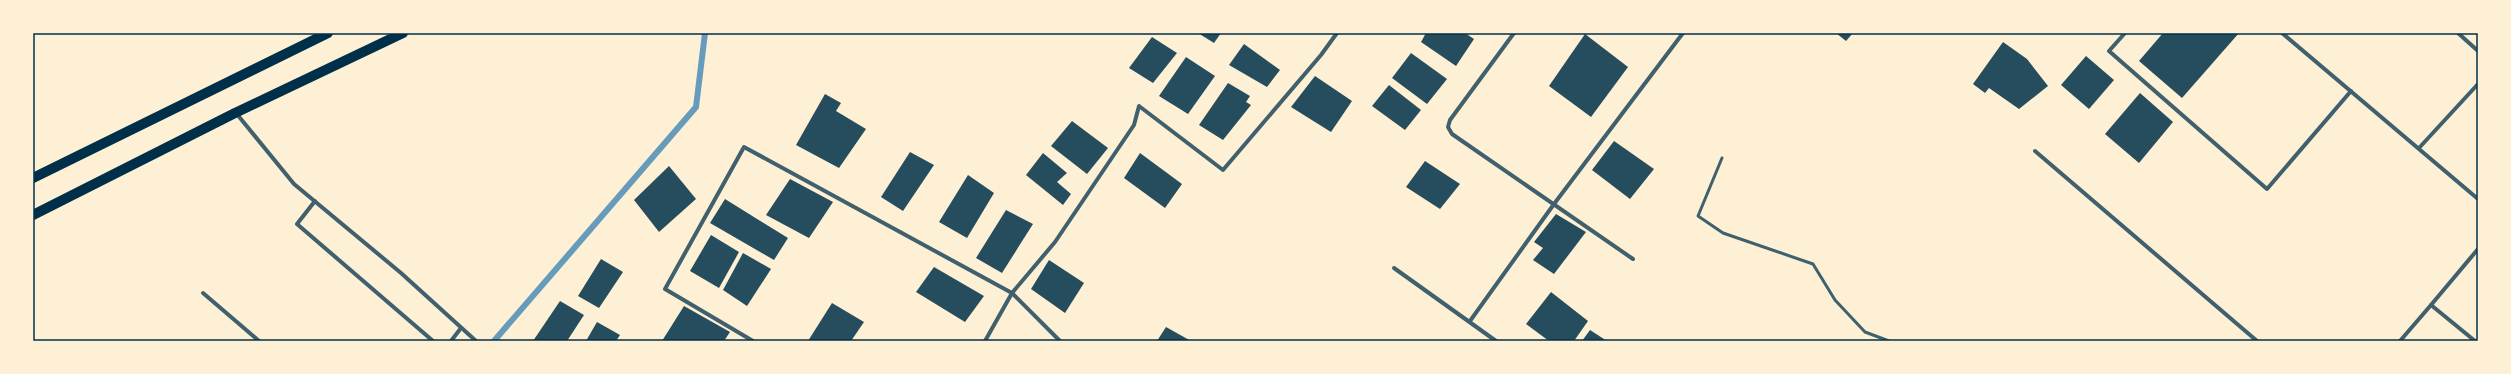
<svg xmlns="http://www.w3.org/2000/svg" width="2511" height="374" font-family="'Work Sans',sans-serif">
  <rect width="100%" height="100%" fill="#fdf0d5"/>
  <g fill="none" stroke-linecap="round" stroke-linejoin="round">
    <path stroke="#669bbc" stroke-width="6" d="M 494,341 L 696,107 L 705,33"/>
  </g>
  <g fill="#264d5e">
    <path d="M 1198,33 L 1221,33 L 1214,43 Z"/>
    <path d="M 1426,33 L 1465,33 L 1474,39 L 1456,66 L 1421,42 Z"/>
    <path d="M 1836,33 L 1853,33 L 1846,41 Z"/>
    <path d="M 2163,33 L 2239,33 L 2182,98 L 2139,61 Z"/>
    <path d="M 1585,34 L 1628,67 L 1591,117 L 1549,86 Z"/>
    <path d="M 1152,37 L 1177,53 L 1153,83 L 1129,68 Z"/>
    <path d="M 2003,42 L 2027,59 L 2048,86 L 2019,109 L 1989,88 L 1985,93 L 1973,84 Z"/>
    <path d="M 1244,44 L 1280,70 L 1267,87 L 1229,65 Z"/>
    <path d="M 1411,53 L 1447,79 L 1427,104 L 1392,78 Z"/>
    <path d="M 2086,56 L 2114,80 L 2089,109 L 2061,85 Z"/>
    <path d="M 1186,57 L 1215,76 L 1188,114 L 1159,96 Z"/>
    <path d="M 1315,76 L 1352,101 L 1331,132 L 1291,107 Z"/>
    <path d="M 1228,83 L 1250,96 L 1246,102 L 1251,105 L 1223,140 L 1199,125 Z"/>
    <path d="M 1389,85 L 1421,110 L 1405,130 L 1372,106 Z"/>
    <path d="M 2140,93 L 2173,122 L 2139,163 L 2105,134 Z"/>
    <path d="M 825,94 L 841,103 L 836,111 L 866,129 L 839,168 L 796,145 Z"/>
    <path d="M 1072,121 L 1108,148 L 1087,174 L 1051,146 Z"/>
    <path d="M 1614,141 L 1654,169 L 1630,199 L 1592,170 Z"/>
    <path d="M 910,152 L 934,165 L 903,211 L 881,197 Z"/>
    <path d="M 1043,153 L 1067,173 L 1057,182 L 1071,194 L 1063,205 L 1026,175 Z"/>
    <path d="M 1140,153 L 1182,184 L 1165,208 L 1124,178 Z"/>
    <path d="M 1425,161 L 1460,184 L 1440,209 L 1406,187 Z"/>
    <path d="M 669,166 L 696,199 L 659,232 L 634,200 Z"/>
    <path d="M 968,175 L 994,193 L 967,238 L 939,222 Z"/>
    <path d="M 790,179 L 833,202 L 809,238 L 766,215 Z"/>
    <path d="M 725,199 L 788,238 L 774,260 L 710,223 Z"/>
    <path d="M 1006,210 L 1033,224 L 1002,273 L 976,258 Z"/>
    <path d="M 1556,214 L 1586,232 L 1554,274 L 1533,260 L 1543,248 L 1534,242 Z"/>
    <path d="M 711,235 L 739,252 L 719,288 L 690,271 Z"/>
    <path d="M 743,253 L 771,269 L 747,306 L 723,290 Z"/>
    <path d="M 601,259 L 623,272 L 599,308 L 578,296 Z"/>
    <path d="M 1049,260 L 1084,283 L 1065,313 L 1031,289 Z"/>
    <path d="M 934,267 L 984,296 L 965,322 L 916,292 Z"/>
    <path d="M 1551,292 L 1588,321 L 1574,341 L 1549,341 L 1526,324 Z"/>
    <path d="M 560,301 L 584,315 L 567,341 L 533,341 Z"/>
    <path d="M 832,303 L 864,322 L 851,341 L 808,341 Z"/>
    <path d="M 684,306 L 730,332 L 724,341 L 662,341 Z"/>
    <path d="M 597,322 L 620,335 L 616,341 L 586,341 Z"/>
    <path d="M 1166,327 L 1191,341 L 1157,341 Z"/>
    <path d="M 1590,330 L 1607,341 L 1582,341 Z"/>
  </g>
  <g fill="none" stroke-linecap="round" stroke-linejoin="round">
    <path stroke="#3f606c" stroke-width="3" d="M 1722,158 L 1698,216 L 1723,233 L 1813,264 L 1835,300 L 1865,332 L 1889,341"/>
    <g stroke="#3f606c" stroke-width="4">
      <path d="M 1514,33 L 1450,120 L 1448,127 L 1452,134 L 1633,259"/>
      <path d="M 2125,33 L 2109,51 L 2267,189 L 2351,91"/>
      <path d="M 2282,33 L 2478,199"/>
      <path d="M 2458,33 L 2478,51"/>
      <path d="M 236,113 L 294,184 L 401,273 L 476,341"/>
      <path d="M 2419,148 L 2478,84"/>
      <path d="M 2035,151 L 2257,341"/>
      <path d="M 315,201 L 297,224 L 433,341"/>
      <path d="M 1394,268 L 1496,341"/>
      <path d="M 203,293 L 259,341"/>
      <path d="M 1470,321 L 1554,204 L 1683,33"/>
      <path d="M 451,341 L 461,328"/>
      <path d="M 753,341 L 665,289 L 744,147 L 1012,293 L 1060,341"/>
      <path d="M 985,341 L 1012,293 L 1055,242 L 1134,125 L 1139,106 L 1223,170 L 1321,55 L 1337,33"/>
      <path d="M 2400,341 L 2431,305"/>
      <path d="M 2475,341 L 2431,305 L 2478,249"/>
    </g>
    <g stroke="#003049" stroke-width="10">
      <path d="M 33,178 L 328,33"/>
      <path d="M 33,215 L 235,113 L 403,33"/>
    </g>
  </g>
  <rect width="2511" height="374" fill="none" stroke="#fdf0d5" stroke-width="68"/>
  <rect x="34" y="34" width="2443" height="306" fill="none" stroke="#003049" stroke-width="1.5"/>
</svg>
